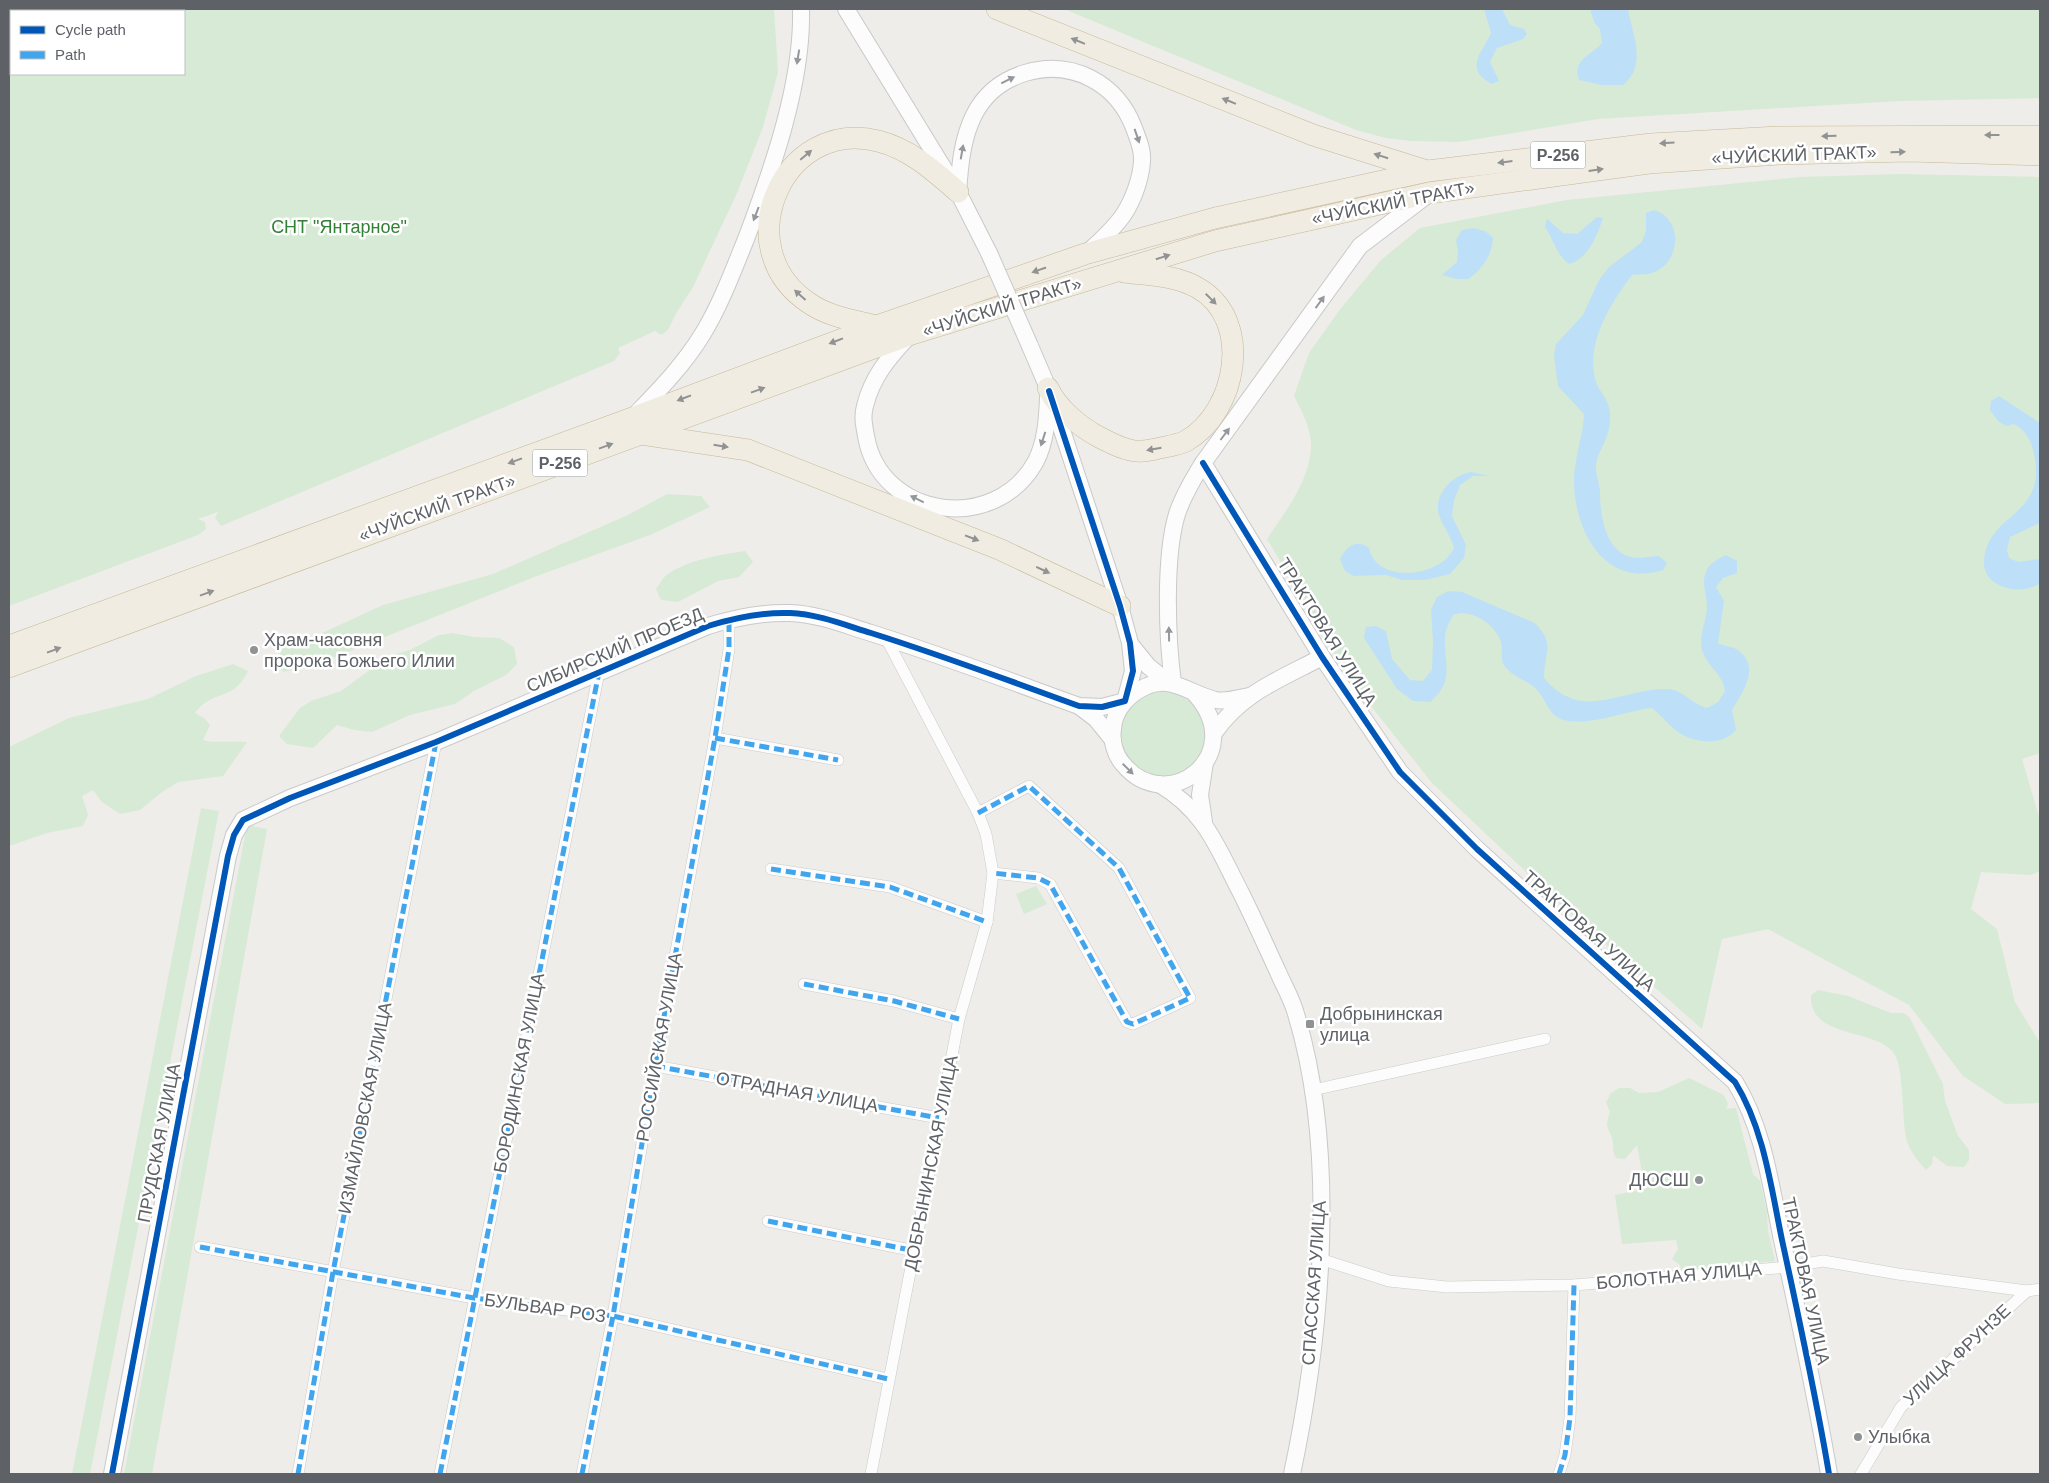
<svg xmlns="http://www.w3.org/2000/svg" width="2049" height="1483" font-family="Helvetica,sans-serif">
  <rect width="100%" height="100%" fill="#eeede9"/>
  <g fill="#d7ead5" fill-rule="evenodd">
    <path d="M 9,9 L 774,9 L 778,72 L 763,127 L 737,193 L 693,287 L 677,312 L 668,330 L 661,335 L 655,331 L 618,348 L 620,353 L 614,361 L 221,526 L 215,518 L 218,512 L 198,519 L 205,522 L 206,529 L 198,535 L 9,606 ZM 11,11 L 184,11 L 184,74 L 11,74 Z"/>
    <path d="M 1064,9 L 2040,9 L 2040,98 L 1899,101 L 1598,119 L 1459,142 L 1411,141 L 1386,138 L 1356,130 Z"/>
    <path d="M 1899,174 L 2040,177 L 2040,753 L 2022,759 L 2040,820 L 2040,871 L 2031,875 L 1981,872 L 1971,909 L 1997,929 L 2015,1002 L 2040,1043 L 2040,1103 L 2005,1104 L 1963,1076 L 1909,1005 L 1768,929 L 1722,939 L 1702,1029 L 1560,904 L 1432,783 L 1348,677 L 1267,539 C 1285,512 1309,482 1311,448 C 1312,430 1302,412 1294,396 L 1309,353 L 1341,308 L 1381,260 L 1420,228 L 1567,200 L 1801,177 Z"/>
    <path d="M 667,494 L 701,496 L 710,507 L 650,535 L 534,577 L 320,663 L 284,672 L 275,663 L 283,648 L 305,641 L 383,605 L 493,574 L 628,515 Z"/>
    <path d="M 745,551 L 753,562 L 739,577 L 718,581 L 678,602 L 661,600 L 656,589 C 660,584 663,577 668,574 C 690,559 720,555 745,551 Z"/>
    <path d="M 453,633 L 474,637 L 499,638 L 514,647 L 517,664 L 506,675 L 474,691 L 455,704 L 410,715 L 372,732 L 354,730 L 337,725 L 313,748 L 287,744 L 279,736 L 300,708 L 311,701 L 341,691 L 389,656 L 410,650 L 439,635 Z"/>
    <path d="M 233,664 L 248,671 C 234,702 212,689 195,713 L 204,718 L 210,725 L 203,740 C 217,744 232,740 247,742 L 223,776 L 178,782 L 162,792 L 140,810 L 120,814 L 102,802 L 93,790 L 82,796 L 88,815 L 83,826 L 47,833 L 9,846 L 9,747 L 69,718 L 148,699 L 196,676 Z"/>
    <circle cx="1163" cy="734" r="43"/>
    <path d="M 201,808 L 219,811 L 90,1474 L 72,1474 Z"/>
    <path d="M 247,825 L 267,829 L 152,1474 L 124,1474 Z"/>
    <path d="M 1036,886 L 1047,904 L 1024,914 L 1016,894 Z"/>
    <path d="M 1818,990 L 1848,996 L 1891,1013 L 1904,1013 L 1910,1018 L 1943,1084 L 1945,1101 L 1958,1136 L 1969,1150 L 1969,1160 L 1964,1167 L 1947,1166 L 1933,1155 L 1932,1164 L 1926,1170 C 1918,1161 1911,1153 1907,1141 C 1901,1122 1905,1065 1893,1052 C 1871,1027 1809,1039 1811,995 Z"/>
    <path d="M 1689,1078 L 1724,1095 L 1728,1104 L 1726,1109 L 1736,1108 L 1753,1174 L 1760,1181 L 1767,1213 L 1768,1231 L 1775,1261 L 1681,1270 L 1680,1265 L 1672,1259 L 1678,1249 L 1676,1240 L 1622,1244 L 1615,1195 L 1645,1189 L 1637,1145 L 1625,1159 L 1616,1158 C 1613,1152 1613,1149 1613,1143 C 1611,1127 1603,1131 1610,1112 L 1606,1102 L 1611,1093 L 1619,1088 L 1630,1088 L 1639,1093 L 1658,1092 Z"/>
  </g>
  <g fill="#bedff8">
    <path d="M 1484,9 L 1502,9 L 1510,25 L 1524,29 L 1527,34 L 1523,39 L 1497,48 L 1490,62 L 1499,81 L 1492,84 C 1463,69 1482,53 1491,33 Z"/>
    <path d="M 1590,9 L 1628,9 C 1632,34 1648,65 1623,85 L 1602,85 L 1579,80 C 1572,59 1591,56 1602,43 L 1600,29 L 1594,22 Z"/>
    <path d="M 1654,210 C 1686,220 1680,268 1648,274 C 1643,275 1637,274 1632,275 C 1611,303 1586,342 1595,379 C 1600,396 1612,399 1610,421 C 1609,439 1598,451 1596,464 C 1595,473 1599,482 1600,491 C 1600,515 1605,555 1636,558 C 1644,558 1652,556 1659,556 L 1667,563 L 1663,570 C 1607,588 1576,535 1574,485 C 1573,461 1583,438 1584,414 L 1558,386 L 1554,356 L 1556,344 L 1583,315 L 1599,280 L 1609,267 L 1642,242 L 1646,231 L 1646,213 Z"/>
    <path d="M 1597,217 L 1603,218 C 1597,236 1588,259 1569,264 C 1556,254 1554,240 1545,227 L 1547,219 L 1563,233 L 1577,234 Z"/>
    <path d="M 1473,228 L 1485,231 L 1493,238 C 1492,255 1482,270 1468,279 L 1457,279 L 1442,275 L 1457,262 L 1458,251 L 1456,240 L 1462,230 Z"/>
    <path d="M 1999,396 L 2040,423 L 2040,523 L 2010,537 L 2007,550 L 2009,558 L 2018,562 L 2040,559 L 2040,583 C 2024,596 1983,589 1984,562 C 1986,512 2048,518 2034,454 C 2031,441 2027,431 2014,424 L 2006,426 L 1998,421 L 1990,410 L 1991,401 Z"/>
    <path d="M 1471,472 L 1489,476 L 1473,476 L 1460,485 L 1454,500 L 1452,516 L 1466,545 L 1464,558 L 1450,574 L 1425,580 L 1402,580 L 1386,575 L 1354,576 L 1345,571 L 1340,559 C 1346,547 1356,538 1369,548 C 1376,584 1441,578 1454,548 C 1451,536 1443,527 1439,515 C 1433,495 1452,475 1471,472 Z"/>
    <path d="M 1726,555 L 1737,561 L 1737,573 L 1723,578 L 1716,587 L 1724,601 L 1718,643 C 1724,647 1734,646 1739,651 C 1761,668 1742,693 1732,710 L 1736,730 C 1724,744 1702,744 1685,736 C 1673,731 1662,716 1652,708 C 1625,711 1597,724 1569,721 C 1549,719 1548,702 1537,690 C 1528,680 1511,677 1504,665 C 1500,659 1503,649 1501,642 C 1495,624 1471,608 1453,615 C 1450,621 1445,630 1445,637 C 1444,664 1455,681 1430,702 L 1413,701 L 1397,689 L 1364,638 L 1366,627 L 1376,626 L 1386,631 L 1392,659 L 1410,680 L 1423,681 L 1432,670 L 1433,640 L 1431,610 L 1437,597 L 1448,591 L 1462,592 L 1535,623 C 1556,645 1544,652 1544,678 C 1582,723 1618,689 1666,689 C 1683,689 1690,703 1707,708 L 1718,702 L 1725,691 C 1722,673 1711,670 1704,655 C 1696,639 1707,622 1707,606 C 1707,594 1701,584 1706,572 C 1709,563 1718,559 1726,555 Z"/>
  </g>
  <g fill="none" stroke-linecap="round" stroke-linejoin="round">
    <g stroke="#cacbcb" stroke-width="12">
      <g id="street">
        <path d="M 715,738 L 838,760"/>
        <path d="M 978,813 L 1029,786 L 1119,868 L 1190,998 L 1133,1024 L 1127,1022 L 1050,884 L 1038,878 L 993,873"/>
        <path d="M 771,869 L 890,887 L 987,922"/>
        <path d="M 804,984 L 894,1001 L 959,1019"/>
        <path d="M 655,1066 L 939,1118"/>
        <path d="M 1313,1090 L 1545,1039"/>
        <path d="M 768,1221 L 915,1251"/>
        <path d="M 200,1247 L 474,1298 L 613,1316 L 888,1379"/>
        <path d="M 1320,1259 L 1389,1281 L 1447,1287 L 1574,1285 L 1788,1267 L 1823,1261 L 1898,1274 L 2027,1291 L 2040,1289"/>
        <path d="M 298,1474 L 333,1272 L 436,742"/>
        <path d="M 440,1474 L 599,672"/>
        <path d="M 582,1474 L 613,1316 L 655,1066 L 715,738 L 729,649 L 729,620"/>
        <path d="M 871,1474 L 959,1019 L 987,922 L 993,873 L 986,834 L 978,813 L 886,638"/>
        <path d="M 1559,1474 L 1565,1455 L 1570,1418 L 1574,1285"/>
        <path d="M 1861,1474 L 1901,1407 L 2027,1291"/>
      </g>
    </g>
    <g stroke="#c9c9ca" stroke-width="18">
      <g id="secondary">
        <path d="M 846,9 L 958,192 L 989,253"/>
        <path d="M 958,192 C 960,165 962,139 974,115 C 985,93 1002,80 1025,73 C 1072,59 1117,83 1134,128 C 1138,139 1143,150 1142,161 C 1141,179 1133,200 1124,214 C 1114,229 1100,241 1087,253"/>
        <path d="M 909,336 C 889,357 872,377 865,406 C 862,416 864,425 866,436 C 880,519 996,535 1036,461 C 1046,441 1047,419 1048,398"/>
        <path d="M 1030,346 L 1048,388"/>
        <path d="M 634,416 C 658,391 683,366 702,335 C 720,306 733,271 746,239 C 772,170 803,83 801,9"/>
        <path d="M 1203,463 L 1322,657 L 1400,772 L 1477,849 L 1735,1082 C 1764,1129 1771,1187 1782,1240 C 1799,1318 1816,1396 1829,1474"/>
        <path d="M 1131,645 L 1148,666 L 1169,683"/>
        <path d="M 1173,683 C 1167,638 1164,557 1177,514 C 1183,496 1193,479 1203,463 L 1360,246 L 1426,196"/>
        <path d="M 1195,694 C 1250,755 1167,818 1123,764 C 1115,755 1111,741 1113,729 C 1114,709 1130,693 1147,686 C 1172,675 1192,695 1216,700 C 1227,702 1238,698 1249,696"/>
        <path d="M 1079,706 L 1096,719 L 1113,740"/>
        <path d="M 1214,733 C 1243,692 1279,680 1322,657"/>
        <path d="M 1159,784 C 1206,812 1217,847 1241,893 C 1254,919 1266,946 1278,972 C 1284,986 1292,999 1296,1014 C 1338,1153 1322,1333 1292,1474"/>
        <path d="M 1204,822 L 1200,795 L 1205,762"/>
        <path d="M 112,1474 L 228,856 L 234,835 L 243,820 L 290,798 L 436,742 L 708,626 C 734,618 763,612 790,613 C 818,614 845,625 871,633 C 941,655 1010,681 1079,706 L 1102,707 L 1125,701 L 1133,671 L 1130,643 L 1120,606 L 1052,400"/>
      </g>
    </g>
    <g stroke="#c7b895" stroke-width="22">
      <g id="highway">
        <path d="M 997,9 L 1313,135 L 1427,171"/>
        <path d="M 877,326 C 853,320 829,317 809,303 C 726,248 783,117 878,141 C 910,149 934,171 958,192"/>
        <path d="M 1048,388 C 1057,408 1080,427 1099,437 C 1109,442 1119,448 1130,450 C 1140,453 1150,450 1160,448 C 1169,446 1178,445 1186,441 C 1237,412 1254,320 1198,288 C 1176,275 1148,275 1124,272"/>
        <path d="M 641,434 L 748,450 L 999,549 L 1120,606"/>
        <path d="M 9,646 L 632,418 L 877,326 L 1085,254 L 1215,218 L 1428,171 L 1651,144 L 1778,137 L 2040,136"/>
        <path d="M 9,667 L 912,334 L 1215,241 L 1429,193 L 1649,163 L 1779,154 L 1910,151 L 2040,155"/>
      </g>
    </g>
    <use href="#street" stroke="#fcfcfc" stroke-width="11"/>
    <use href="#secondary" stroke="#fcfcfc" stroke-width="16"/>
    <use href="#highway" stroke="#f0ece2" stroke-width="21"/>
    <g stroke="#c9c9ca" stroke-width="18" stroke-linecap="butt">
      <path id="secondary-bridge" d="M 989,253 L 1030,346"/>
    </g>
    <use href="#secondary-bridge" stroke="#fcfcfc" stroke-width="16"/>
    <g stroke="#41a5ee" stroke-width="5" stroke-dasharray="10 5" stroke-linecap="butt">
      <path d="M 715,738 L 838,760"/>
      <path d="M 978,813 L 1029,786 L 1119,868 L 1190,998 L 1133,1024 L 1127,1022 L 1050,884 L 1038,878 L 993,873"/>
      <path d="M 771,869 L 890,887 L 987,922"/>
      <path d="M 804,984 L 894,1001 L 959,1019"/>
      <path d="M 655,1066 L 939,1118"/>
      <path d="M 768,1221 L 915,1251"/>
      <path d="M 200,1247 L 474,1298 L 613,1316 L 888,1379"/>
      <path d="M 298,1474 L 333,1272 L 436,742"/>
      <path d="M 440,1474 L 599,672"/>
      <path d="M 582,1474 L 613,1316 L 655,1066 L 715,738 L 729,649 L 729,620"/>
      <path d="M 1559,1474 L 1565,1455 L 1570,1418 L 1574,1285"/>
    </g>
    <g stroke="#fff" stroke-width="9">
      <g id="cycleway">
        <path d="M 1203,463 L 1322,657 L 1400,772 L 1477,849 L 1735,1082 C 1764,1129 1771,1187 1782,1240 C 1799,1318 1816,1396 1829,1474"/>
        <path d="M 112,1474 L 228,856 L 234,835 L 243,820 L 290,798 L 436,742 L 708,626 C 734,618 763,612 790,613 C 818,614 845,625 871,633 C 941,655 1010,681 1079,706 L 1102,707 L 1125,701 L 1133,671 L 1130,643 L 1120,606 L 1049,391"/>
      </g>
    </g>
    <use href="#cycleway" stroke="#0057b8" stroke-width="6"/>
  </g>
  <defs><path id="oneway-solid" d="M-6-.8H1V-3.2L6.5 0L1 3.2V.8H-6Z" transform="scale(1.25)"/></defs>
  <g fill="#919292">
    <use href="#oneway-solid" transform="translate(1078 41) rotate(-158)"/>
    <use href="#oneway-solid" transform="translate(1229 101) rotate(-158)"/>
    <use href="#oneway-solid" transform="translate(1992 135) rotate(-180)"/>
    <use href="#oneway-solid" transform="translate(1829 136) rotate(179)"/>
    <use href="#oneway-solid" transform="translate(1667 143) rotate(177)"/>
    <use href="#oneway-solid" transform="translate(1898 152) rotate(-1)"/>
    <use href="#oneway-solid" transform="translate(806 155) rotate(-40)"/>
    <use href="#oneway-solid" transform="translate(1381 156) rotate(-162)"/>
    <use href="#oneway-solid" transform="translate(1505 162) rotate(173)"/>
    <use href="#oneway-solid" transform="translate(1596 170) rotate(-8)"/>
    <use href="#oneway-solid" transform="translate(1163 257) rotate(-17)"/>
    <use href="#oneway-solid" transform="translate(1039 270) rotate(161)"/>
    <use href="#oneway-solid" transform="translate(800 295) rotate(-138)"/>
    <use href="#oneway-solid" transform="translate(1211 299) rotate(45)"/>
    <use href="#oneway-solid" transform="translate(836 341) rotate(159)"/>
    <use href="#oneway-solid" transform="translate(758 390) rotate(-20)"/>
    <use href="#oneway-solid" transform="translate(684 398) rotate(159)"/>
    <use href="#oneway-solid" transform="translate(606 446) rotate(-20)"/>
    <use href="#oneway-solid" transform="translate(721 446) rotate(9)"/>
    <use href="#oneway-solid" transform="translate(1154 449) rotate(170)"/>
    <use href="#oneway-solid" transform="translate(515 461) rotate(160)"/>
    <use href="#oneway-solid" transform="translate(972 538) rotate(21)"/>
    <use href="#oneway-solid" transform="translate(1043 570) rotate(25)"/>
    <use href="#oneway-solid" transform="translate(207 593) rotate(-20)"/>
    <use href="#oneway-solid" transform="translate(54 650) rotate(-20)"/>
  </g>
  <g fill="#95989b">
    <use href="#oneway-solid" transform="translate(798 57) rotate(99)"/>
    <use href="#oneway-solid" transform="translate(1008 80) rotate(-26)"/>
    <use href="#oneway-solid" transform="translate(1137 136) rotate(71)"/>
    <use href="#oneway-solid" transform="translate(962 152) rotate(-80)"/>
    <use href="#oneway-solid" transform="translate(756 214) rotate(111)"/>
    <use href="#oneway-solid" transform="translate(1320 302) rotate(-54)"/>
    <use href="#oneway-solid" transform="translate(1225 434) rotate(-53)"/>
    <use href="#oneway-solid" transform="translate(1043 439) rotate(108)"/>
    <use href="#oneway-solid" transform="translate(917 499) rotate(-154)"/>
    <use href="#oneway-solid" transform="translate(1169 634) rotate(-91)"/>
    <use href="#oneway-solid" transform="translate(1128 769) rotate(45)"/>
  </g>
  <g fill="#909394" stroke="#fff" stroke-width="2">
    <circle cx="254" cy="650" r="5"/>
    <rect x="1305" y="1019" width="10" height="10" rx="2.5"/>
    <circle cx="1699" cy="1180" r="5"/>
    <circle cx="1858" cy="1437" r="5"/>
  </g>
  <g text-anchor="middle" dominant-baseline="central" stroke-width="5" stroke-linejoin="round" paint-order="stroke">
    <g fill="#fff" stroke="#8e9195" stroke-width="1">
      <rect x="1530.5" y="141.5" width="55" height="27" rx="4"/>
      <rect x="532.5" y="449.5" width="55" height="27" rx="4"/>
    </g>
    <g font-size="16" font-weight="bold" fill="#5e6267">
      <text x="1558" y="155">Р-256</text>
      <text x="560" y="463">Р-256</text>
    </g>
    <g font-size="18" fill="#5e6267" stroke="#fff">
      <text transform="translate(1794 155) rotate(-2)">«ЧУЙСКИЙ ТРАКТ»</text>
      <text transform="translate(1393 203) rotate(-11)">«ЧУЙСКИЙ ТРАКТ»</text>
      <text transform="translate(1002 307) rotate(-17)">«ЧУЙСКИЙ ТРАКТ»</text>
      <text transform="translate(437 508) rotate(-20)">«ЧУЙСКИЙ ТРАКТ»</text>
      <text transform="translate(1327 632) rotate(58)">ТРАКТОВАЯ УЛИЦА</text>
      <text transform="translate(615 650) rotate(-23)">СИБИРСКИЙ ПРОЕЗД</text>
      <text transform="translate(1589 931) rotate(42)">ТРАКТОВАЯ УЛИЦА</text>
      <text transform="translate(659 1047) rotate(-80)">РОССИЙСКАЯ УЛИЦА</text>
      <text transform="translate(519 1073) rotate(-79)">БОРОДИНСКАЯ УЛИЦА</text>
      <text transform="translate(797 1092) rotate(10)">ОТРАДНАЯ УЛИЦА</text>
      <text transform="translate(365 1108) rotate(-79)">ИЗМАЙЛОВСКАЯ УЛИЦА</text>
      <text transform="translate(159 1143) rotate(-79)">ПРУДСКАЯ УЛИЦА</text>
      <text transform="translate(931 1163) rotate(-79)">ДОБРЫНИНСКАЯ УЛИЦА</text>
      <text transform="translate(1679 1276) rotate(-5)">БОЛОТНАЯ УЛИЦА</text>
      <text transform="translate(1806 1281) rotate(78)">ТРАКТОВАЯ УЛИЦА</text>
      <text transform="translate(1314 1283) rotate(-86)">СПАССКАЯ УЛИЦА</text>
      <text transform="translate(545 1308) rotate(8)">БУЛЬВАР РОЗ</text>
      <text transform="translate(1957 1355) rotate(-43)">УЛИЦА ФРУНЗЕ</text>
    </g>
    <g font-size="18" fill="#338137" stroke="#fff">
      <text x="339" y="227">СНТ "Янтарное"</text>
    </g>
    <g font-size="18" fill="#5e6267" stroke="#fff" text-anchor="start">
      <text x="264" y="640">Храм-часовня<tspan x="264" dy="21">пророка Божьего Илии</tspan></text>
      <text x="1320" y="1014">Добрынинская<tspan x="1320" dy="21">улица</tspan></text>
      <text x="1689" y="1180" text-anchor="end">ДЮСШ</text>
      <text x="1868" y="1437">Улыбка</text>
    </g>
  </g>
  <rect width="2049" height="1483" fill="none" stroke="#5e6267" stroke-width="20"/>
  <rect x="10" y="10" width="175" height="65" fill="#ffffff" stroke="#bfc0c2"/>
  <rect x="20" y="26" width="25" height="8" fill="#0057b8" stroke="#bfc0c2"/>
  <text x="55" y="35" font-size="15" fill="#5e6267">Cycle path</text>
  <rect x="20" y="51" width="25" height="8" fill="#41a5ee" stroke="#bfc0c2"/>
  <text x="55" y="60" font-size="15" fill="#5e6267">Path</text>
</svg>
